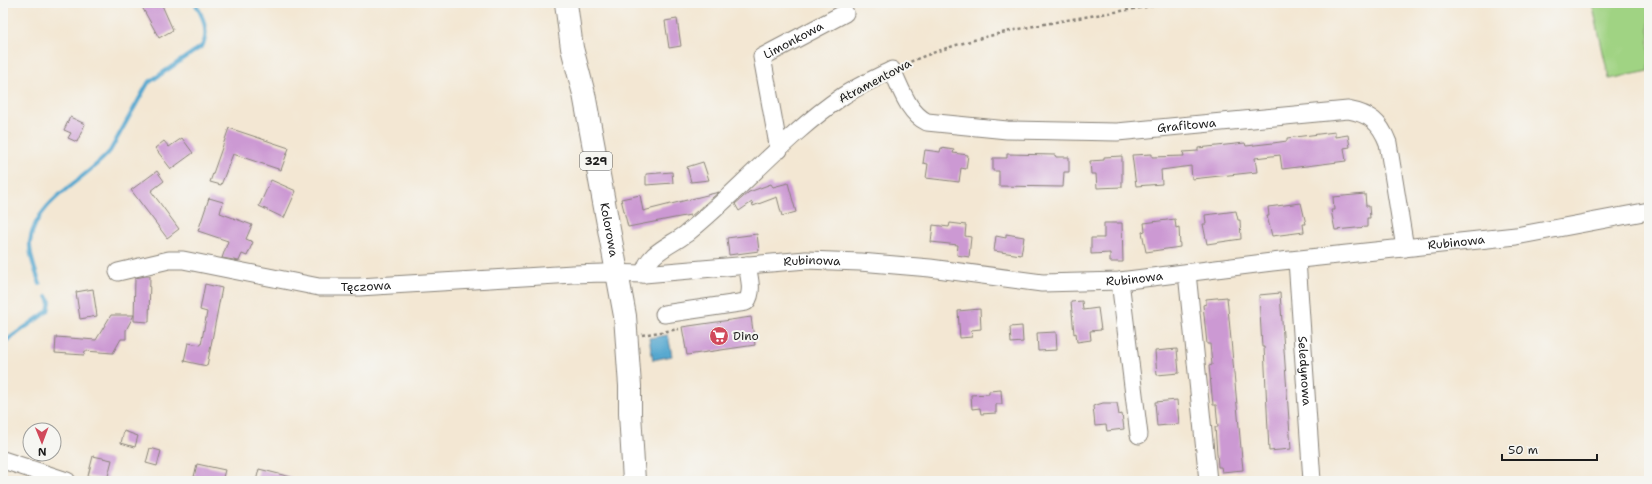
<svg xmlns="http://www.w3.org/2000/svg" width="1652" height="484" font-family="'Shantell Sans',sans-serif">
  <rect width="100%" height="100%" fill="#f6f6f2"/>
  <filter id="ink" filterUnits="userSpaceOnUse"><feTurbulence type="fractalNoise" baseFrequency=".025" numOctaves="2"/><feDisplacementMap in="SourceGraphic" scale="8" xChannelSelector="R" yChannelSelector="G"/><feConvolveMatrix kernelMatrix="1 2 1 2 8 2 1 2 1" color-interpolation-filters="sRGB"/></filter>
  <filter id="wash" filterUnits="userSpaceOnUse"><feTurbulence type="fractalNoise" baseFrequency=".012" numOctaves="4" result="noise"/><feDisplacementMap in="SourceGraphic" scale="16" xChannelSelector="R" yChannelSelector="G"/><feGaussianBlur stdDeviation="0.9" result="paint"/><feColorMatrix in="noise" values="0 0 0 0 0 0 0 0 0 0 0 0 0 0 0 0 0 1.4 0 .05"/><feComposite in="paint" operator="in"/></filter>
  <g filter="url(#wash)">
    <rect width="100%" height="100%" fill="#f3e7d3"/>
    <path fill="#a0d383" stroke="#5e7850" d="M 1592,3 L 1649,3 L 1649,71 L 1609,79 Z"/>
    <path fill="#54a7cf" stroke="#386276" d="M 668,335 L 672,356 L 653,360 L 649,338 Z"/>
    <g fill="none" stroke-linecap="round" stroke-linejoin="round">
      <g stroke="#54a7cf" stroke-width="4">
        <path d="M 40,284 C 36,272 29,256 30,242 C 35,200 85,181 110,151 L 148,83 L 202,46 C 210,33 203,16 195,3"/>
        <path d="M 3,343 L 48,311 L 50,302 L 47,296"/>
      </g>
    </g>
    <g id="blocks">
      <g fill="#cc99d3">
        <path d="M 149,3 L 161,3 L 173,30 L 159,38 L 142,7 Z"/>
        <path d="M 677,19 L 681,46 L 669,48 L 665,21 Z"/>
        <path d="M 70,117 L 85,124 L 77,142 L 68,138 L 71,133 L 64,130 Z"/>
        <path d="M 229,128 L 289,148 L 281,170 L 233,154 L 221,185 L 210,182 Z"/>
        <path d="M 1335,132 L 1335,137 L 1348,135 L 1350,147 L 1344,148 L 1346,161 L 1282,169 L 1280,155 L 1255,158 L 1257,172 L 1192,179 L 1191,166 L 1161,170 L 1162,184 L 1136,186 L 1132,155 L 1152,154 L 1152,157 L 1184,156 L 1183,152 L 1198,151 L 1198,148 L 1245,143 L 1246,146 L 1273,143 L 1287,141 L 1287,138 Z"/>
        <path d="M 182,138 L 193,153 L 171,169 L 155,148 L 164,141 L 169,147 Z"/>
        <path d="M 941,148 L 954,150 L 953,153 L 968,155 L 966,169 L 961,168 L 959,182 L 926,178 L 928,164 L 923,163 L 925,150 L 940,152 Z"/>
        <path d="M 1007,154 L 1055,155 L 1056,157 L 1069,157 L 1069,172 L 1064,172 L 1063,187 L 999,186 L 999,171 L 993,171 L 993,158 L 1007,158 Z"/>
        <path d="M 1122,156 L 1122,187 L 1097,188 L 1096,174 L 1091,174 L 1090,161 L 1104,160 L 1104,157 Z"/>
        <path d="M 703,162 L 709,180 L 691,182 L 687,167 Z"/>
        <path d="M 157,171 L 164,181 L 151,191 L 179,229 L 167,238 L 131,190 Z"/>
        <path d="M 672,172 L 673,183 L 646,185 L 646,174 Z"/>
        <path d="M 271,180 L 296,191 L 284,218 L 259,206 Z"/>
        <path d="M 788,183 L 796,212 L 782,216 L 777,197 L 753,206 L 752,202 L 739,211 L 735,204 L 749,192 L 771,184 L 773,187 Z"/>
        <path d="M 719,192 L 690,217 L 690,215 L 628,227 L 621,199 L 640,195 L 643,211 Z"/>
        <path d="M 1365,194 L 1366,206 L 1369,206 L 1370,218 L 1367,218 L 1367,227 L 1335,230 L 1331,210 L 1334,210 L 1333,197 Z"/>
        <path d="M 209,198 L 223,202 L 220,213 L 252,225 L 246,239 L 253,242 L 247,256 L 242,254 L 239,261 L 222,258 L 228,241 L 198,231 Z"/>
        <path d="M 1301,203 L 1306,224 L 1303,224 L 1304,232 L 1272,236 L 1267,216 L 1269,216 L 1268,207 Z"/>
        <path d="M 1236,211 L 1238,220 L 1240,220 L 1241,239 L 1207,244 L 1203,224 L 1206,224 L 1205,215 Z"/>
        <path d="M 1175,219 L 1176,228 L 1179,227 L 1180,247 L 1146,252 L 1142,232 L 1145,231 L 1144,223 Z"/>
        <path d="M 950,223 L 966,225 L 965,236 L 971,237 L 969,257 L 957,255 L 958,245 L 931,242 L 933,225 L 949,227 Z"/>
        <path d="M 1104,223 L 1122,223 L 1123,262 L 1110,262 L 1110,253 L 1091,254 L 1091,238 L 1104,238 Z"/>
        <path d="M 757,234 L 759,251 L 729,255 L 727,238 Z"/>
        <path d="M 1006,234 L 1024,237 L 1021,255 L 994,251 L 996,236 L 1006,238 Z"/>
        <path d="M 146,276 L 150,276 L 149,322 L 134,321 L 135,278 Z"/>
        <path d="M 205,284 L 222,288 L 207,366 L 184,361 L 188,343 L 201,345 L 207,312 L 200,310 Z"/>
        <path d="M 93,289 L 97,316 L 80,319 L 76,292 Z"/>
        <path d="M 1280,293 L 1291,449 L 1269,451 L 1264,347 L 1262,347 L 1259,295 Z"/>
        <path d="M 1227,297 L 1243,470 L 1222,472 L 1221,467 L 1218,467 L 1215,427 L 1218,427 L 1216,405 L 1213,405 L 1209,366 L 1212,365 L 1210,344 L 1207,344 L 1203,305 L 1206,304 L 1206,299 Z"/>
        <path d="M 1082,301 L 1083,310 L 1098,308 L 1101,330 L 1090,331 L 1091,340 L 1077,342 L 1076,333 L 1074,334 L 1071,302 Z"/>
        <path d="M 980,309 L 981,329 L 971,330 L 972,337 L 960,338 L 958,311 Z"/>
        <path d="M 111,315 L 134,315 L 126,330 L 126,339 L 121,339 L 113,353 L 85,351 L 84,355 L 55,353 L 56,337 L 96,340 Z"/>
        <path d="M 751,317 L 755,345 L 687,355 L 682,327 Z"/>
        <path d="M 1022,326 L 1023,342 L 1011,343 L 1010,327 Z"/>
        <path d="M 1056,332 L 1057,350 L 1038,351 L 1037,333 Z"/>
        <path d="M 1177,349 L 1179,373 L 1157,375 L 1155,351 Z"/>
        <path d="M 1001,390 L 1002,404 L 996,404 L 996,413 L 981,414 L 980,408 L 972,409 L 971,395 L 989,394 L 989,391 Z"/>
        <path d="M 1177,400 L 1179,424 L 1157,426 L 1155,402 Z"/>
        <path d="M 1103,403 L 1117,403 L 1119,415 L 1122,414 L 1124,429 L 1107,431 L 1106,425 L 1095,426 L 1093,406 Z"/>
        <path d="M 124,431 L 138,436 L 135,447 L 121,443 Z"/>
        <path d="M 150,448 L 161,451 L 157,466 L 146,463 Z"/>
        <path d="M 93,456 L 112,460 L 107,480 L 88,476 Z"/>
        <path d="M 197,464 L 225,470 L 222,481 L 193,481 Z"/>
        <path d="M 259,469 L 291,477 L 290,481 L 256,481 Z"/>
      </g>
    </g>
  </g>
  <g filter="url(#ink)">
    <use href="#blocks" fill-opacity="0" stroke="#888278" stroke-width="1"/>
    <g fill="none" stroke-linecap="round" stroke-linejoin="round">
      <g stroke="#888278" stroke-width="19">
        <g id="minor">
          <path id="s1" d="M 779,150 L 762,57 L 845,13"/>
          <path id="s2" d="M 1297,260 L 1312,481"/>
          <path id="s3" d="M 118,272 L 169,260 L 183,260 L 319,287 L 359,287 L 573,274 L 604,273 L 644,274 L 806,260 L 860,262 L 930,268 L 1042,283 L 1120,281 L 1272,262 L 1516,236 L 1649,211"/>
          <path d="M 1187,273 L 1208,481"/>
          <path id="s4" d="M 644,274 C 647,253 670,246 686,234 C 740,191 785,135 843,96 C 858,86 876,78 892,70 C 901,88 908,113 927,122 L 1007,130 L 1117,132 L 1348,110 C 1370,114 1380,122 1388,143 L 1405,248"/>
          <path d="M 1120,281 L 1139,435"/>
          <path d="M 664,314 L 746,302 C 754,292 749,277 747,265"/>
          <path d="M 3,460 L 67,481"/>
        </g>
      </g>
      <g stroke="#888278" stroke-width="24">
        <g id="major">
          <path id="s5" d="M 566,3 L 572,48 L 584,94 L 625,316 L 630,386 L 630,413 L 634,481"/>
        </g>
      </g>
      <g stroke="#888278" stroke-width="2.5" stroke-dasharray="3 3" stroke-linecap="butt">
        <path d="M 905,64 C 987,28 1080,19 1168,3"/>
        <path d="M 642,335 L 679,329"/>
      </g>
      <use href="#minor" stroke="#fff" stroke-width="17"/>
      <use href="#major" stroke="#fff" stroke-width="22"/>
    </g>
  </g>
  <defs>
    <g id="supermarket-disc" transform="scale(1)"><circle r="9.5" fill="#d1495b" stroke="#f6f6f2"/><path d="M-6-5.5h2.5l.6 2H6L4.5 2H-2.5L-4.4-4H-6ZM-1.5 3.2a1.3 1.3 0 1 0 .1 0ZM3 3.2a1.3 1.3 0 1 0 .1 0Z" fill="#fff"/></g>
  </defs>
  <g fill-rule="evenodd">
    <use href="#supermarket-disc" x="719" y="336"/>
  </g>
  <g text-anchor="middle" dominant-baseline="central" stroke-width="4" stroke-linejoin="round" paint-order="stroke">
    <rect fill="#f6f6f2" stroke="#5d5d5c" stroke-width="1" x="580" y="152" width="32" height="18" rx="3"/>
    <g font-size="11" font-weight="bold" fill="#1c1c1c">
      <text x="596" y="161">329</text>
    </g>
    <g font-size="12" fill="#1c1c1c" stroke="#f6f6f2">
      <text stroke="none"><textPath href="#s1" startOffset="130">Limonkowa</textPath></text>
      <text transform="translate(875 81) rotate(-28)">Atramentowa</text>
      <text stroke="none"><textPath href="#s4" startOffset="649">Grafitowa</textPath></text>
      <text stroke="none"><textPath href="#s5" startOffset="231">Kolorowa</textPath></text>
      <text stroke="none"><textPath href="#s3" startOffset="1347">Rubinowa</textPath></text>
      <text stroke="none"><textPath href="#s3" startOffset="699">Rubinowa</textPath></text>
      <text stroke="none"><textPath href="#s3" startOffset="1023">Rubinowa</textPath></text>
      <text stroke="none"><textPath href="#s3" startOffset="252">Tęczowa</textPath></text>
      <text stroke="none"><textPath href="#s2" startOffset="111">Seledynowa</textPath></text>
    </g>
    <g font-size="12" fill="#1c1c1c" stroke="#f6f6f2" text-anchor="start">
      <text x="733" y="336">Dino</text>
    </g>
  </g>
  <rect width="1652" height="484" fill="none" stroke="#f6f6f2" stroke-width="16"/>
  <g transform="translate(42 442) rotate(179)"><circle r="19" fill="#f6f6f2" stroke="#9f9f9c"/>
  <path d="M0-3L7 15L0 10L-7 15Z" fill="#d1495b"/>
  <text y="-6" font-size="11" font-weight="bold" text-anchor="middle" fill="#1c1c1c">N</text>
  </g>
  <path d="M1502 454v6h95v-6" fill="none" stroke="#1c1c1c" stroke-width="2"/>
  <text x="1508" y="454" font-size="12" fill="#1c1c1c" stroke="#f6f6f2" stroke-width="3" paint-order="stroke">50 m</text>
</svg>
